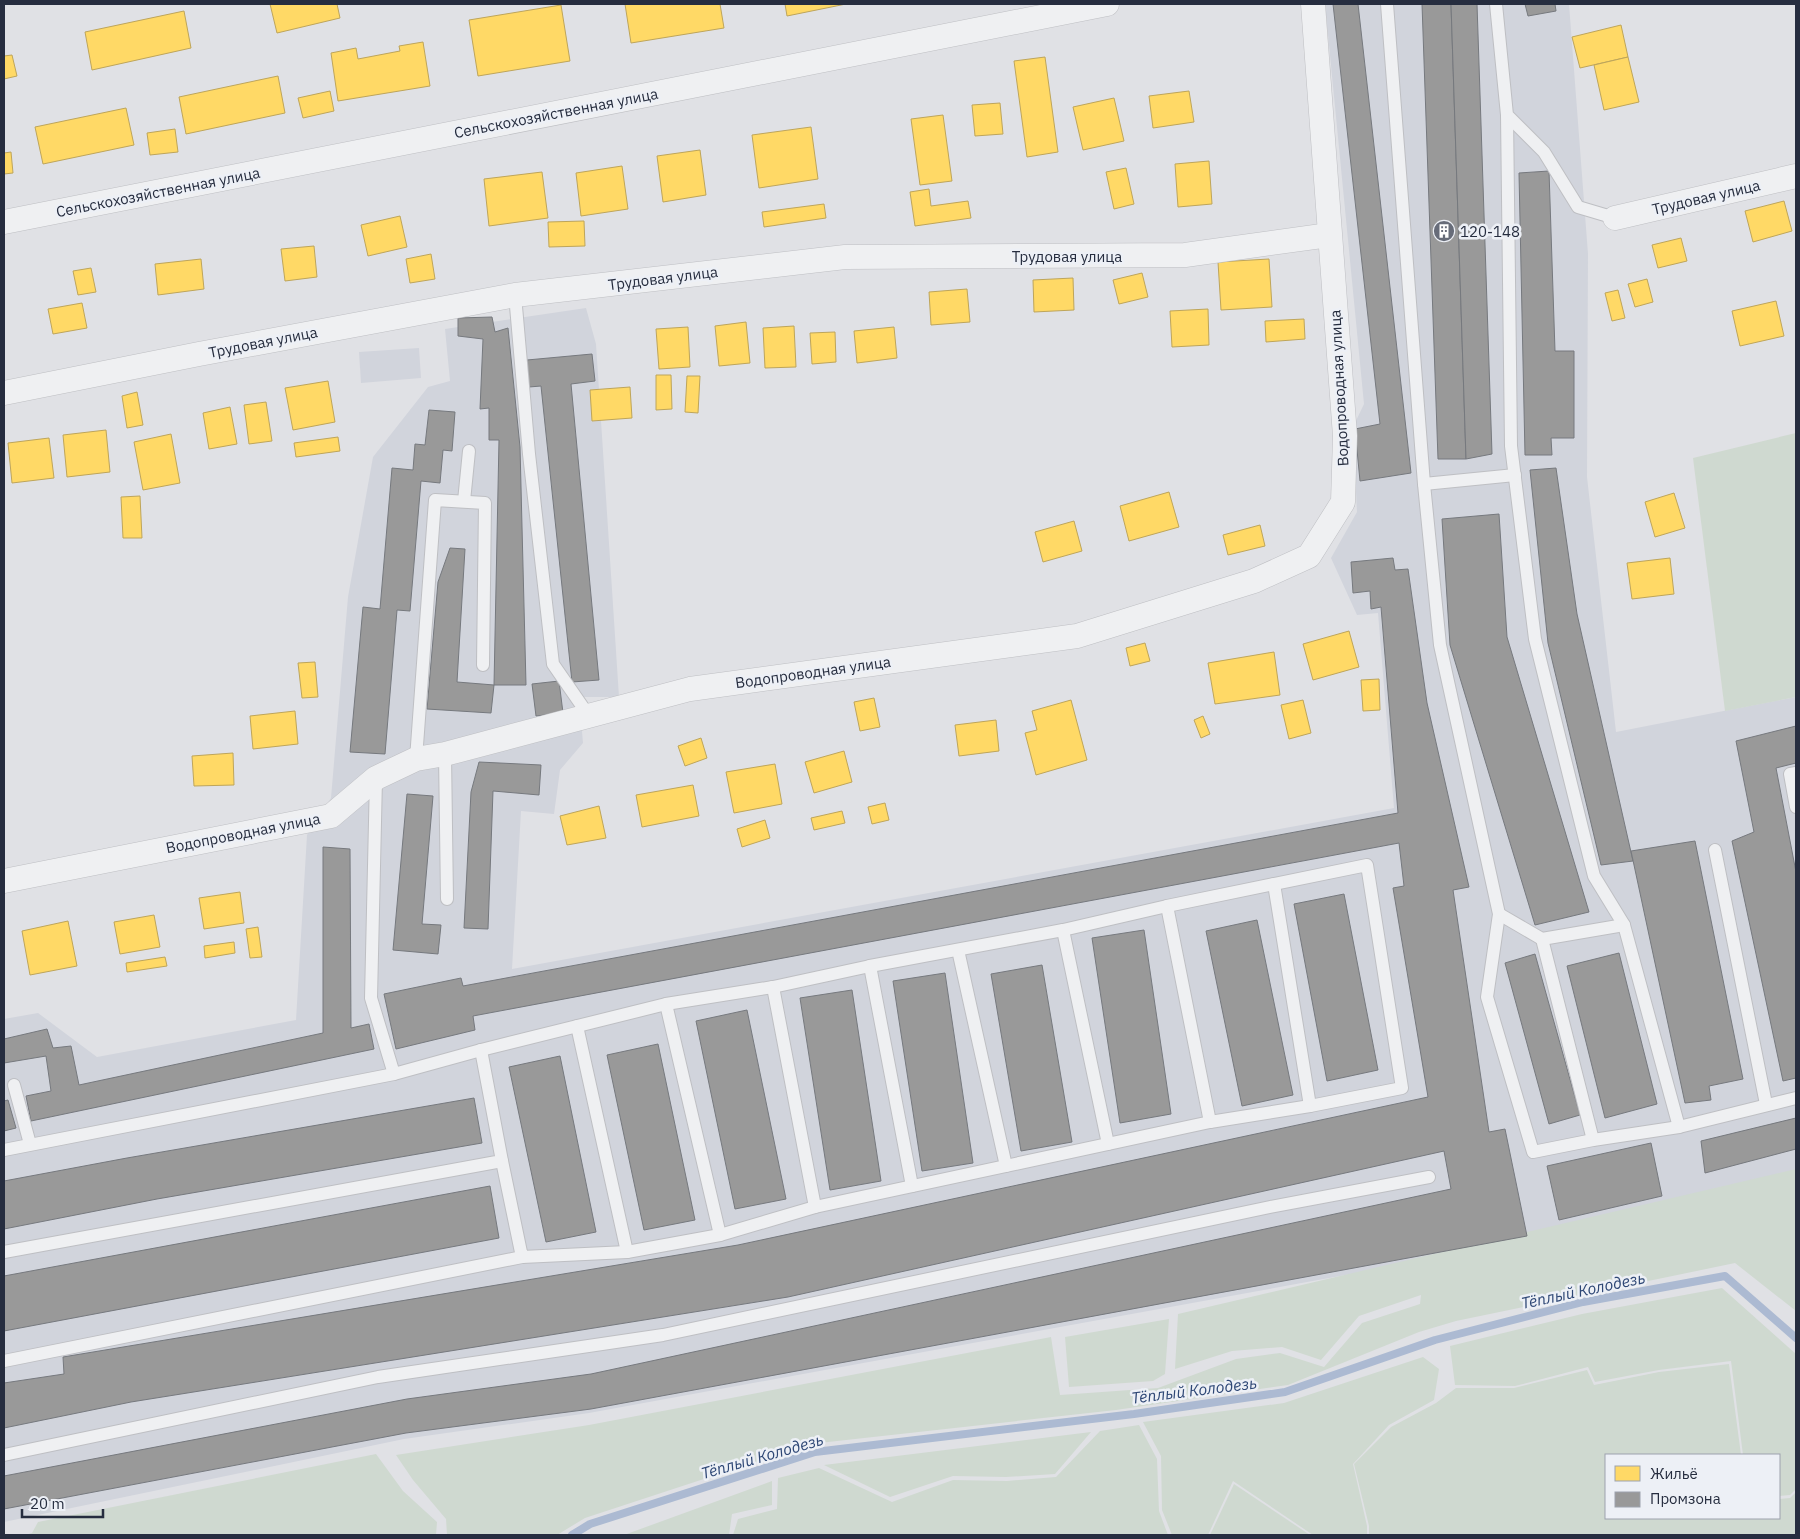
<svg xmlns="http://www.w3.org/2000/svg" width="1800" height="1539" font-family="'IBM Plex Sans',sans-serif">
  <rect width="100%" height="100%" fill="#e0e1e5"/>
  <g fill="#d1d4dc">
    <path d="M 1325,4 L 1569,4 L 1588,254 L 1587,477 L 1616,732 L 1796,697 L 1796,1174 L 1543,1239 L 589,1413 L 404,1439 L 4,1522 L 4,1019 L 38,1013 L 97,1057 L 296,1020 L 307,835 L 331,798 L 348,597 L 373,457 L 428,387 L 450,381 L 445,329 L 586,308 L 596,344 L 619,697 L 579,697 L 583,743 L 560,770 L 554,814 L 521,811 L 512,969 L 1394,808 L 1378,613 L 1357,615 L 1331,558 L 1357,512 L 1353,427 L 1364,404 Z"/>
    <path d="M 419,348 L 421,378 L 361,383 L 359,352 Z"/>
  </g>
  <g fill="#cfd9d0">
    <path d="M 1796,433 L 1796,697 L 1725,711 L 1693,458 Z"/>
    <path d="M 1796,1169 L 1796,1311 L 1735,1263 L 1456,1321 L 1419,1332 L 1288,1385 L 1116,1410 L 810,1444 L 585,1518 L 557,1535 L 447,1535 L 446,1519 L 413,1480 L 396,1455 L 589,1425 L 1051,1337 L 1060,1395 L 1158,1388 L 1236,1359 L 1280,1353 L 1324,1367 L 1362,1323 L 1420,1304 L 1421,1295 L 1359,1316 L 1321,1360 L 1282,1347 L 1232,1351 L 1175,1369 L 1178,1314 Z"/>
    <path d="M 1722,1288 L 1796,1354 L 1796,1489 L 1790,1495 L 1779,1496 L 1779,1455 L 1743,1455 L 1731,1361 L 1659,1370 L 1595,1382 L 1588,1367 L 1515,1386 L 1455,1385 L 1450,1346 L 1582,1314 Z"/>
    <path d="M 1169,1319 L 1165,1374 L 1153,1381 L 1069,1387 L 1065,1337 Z"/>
    <path d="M 1423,1357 L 1439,1369 L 1434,1400 L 1389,1425 L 1353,1464 L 1367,1526 L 1367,1535 L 1313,1535 L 1233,1481 L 1208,1535 L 1172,1535 L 1162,1510 L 1161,1456 L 1143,1422 L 1284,1403 Z"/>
    <path d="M 1729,1364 L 1741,1455 L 1606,1455 L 1606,1518 L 1779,1518 L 1779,1499 L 1790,1498 L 1796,1492 L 1796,1535 L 1369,1535 L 1369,1526 L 1354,1464 L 1391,1427 L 1436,1403 L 1456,1388 L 1514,1388 L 1587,1370 L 1594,1385 L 1659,1372 Z"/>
    <path d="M 1139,1425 L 1157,1459 L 1159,1511 L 1168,1535 L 733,1535 L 738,1519 L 777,1509 L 778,1478 L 819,1468 L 892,1502 L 953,1480 L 1007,1481 L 1056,1477 L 1100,1431 Z"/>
    <path d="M 1091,1432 L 1055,1474 L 1006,1477 L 953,1476 L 890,1497 L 824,1465 Z"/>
    <path d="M 376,1454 L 403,1491 L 437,1522 L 436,1535 L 25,1535 L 32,1533 L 38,1522 Z"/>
    <path d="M 772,1481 L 772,1505 L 732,1514 L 729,1535 L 624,1535 Z"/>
    <path d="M 1234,1484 L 1310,1535 L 1210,1535 Z"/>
  </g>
  <g fill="#ffd966" stroke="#bea55a">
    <path d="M 270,4 L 337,4 L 340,18 L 277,33 Z"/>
    <path d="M 625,4 L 720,4 L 724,28 L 631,43 Z"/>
    <path d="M 785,4 L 846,4 L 787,16 Z"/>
    <path d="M 561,5 L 570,61 L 478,76 L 469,20 Z"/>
    <path d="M 184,11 L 191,48 L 92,70 L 85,32 Z"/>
    <path d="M 1621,25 L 1628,57 L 1580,68 L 1572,37 Z"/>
    <path d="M 423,42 L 430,86 L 338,101 L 331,53 L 356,48 L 358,59 L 400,51 L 399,46 Z"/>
    <path d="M 12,55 L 17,76 L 4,79 L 4,56 Z"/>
    <path d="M 1045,57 L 1058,152 L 1027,157 L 1014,61 Z"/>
    <path d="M 1628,57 L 1639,102 L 1604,110 L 1594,65 Z"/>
    <path d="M 278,76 L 285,113 L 186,134 L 179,97 Z"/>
    <path d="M 330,91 L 334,111 L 303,118 L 298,98 Z"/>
    <path d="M 1189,91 L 1194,122 L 1153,128 L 1149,96 Z"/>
    <path d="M 1114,98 L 1124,141 L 1083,150 L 1073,107 Z"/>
    <path d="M 1000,103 L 1003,134 L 975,136 L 972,105 Z"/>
    <path d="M 126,108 L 134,145 L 43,164 L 35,127 Z"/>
    <path d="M 943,115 L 952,181 L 920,185 L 911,119 Z"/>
    <path d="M 811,127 L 818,179 L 759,188 L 752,135 Z"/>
    <path d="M 175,129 L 178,152 L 150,155 L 147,133 Z"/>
    <path d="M 700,150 L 706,195 L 663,202 L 657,156 Z"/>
    <path d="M 11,152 L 13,173 L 4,174 L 4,153 Z"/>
    <path d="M 1209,161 L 1212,204 L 1178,207 L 1175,164 Z"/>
    <path d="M 622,166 L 628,209 L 581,216 L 576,173 Z"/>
    <path d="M 1126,168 L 1134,204 L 1114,209 L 1106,172 Z"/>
    <path d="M 542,172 L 548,218 L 489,226 L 484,179 Z"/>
    <path d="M 929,189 L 931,206 L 968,201 L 971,218 L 915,226 L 910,192 Z"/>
    <path d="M 1784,201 L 1792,231 L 1753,242 L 1745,211 Z"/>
    <path d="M 824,204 L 826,218 L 764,227 L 762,212 Z"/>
    <path d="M 400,216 L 407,247 L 368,256 L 361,225 Z"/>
    <path d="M 584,221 L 585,246 L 549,247 L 548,222 Z"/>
    <path d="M 1681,238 L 1687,261 L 1658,268 L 1652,245 Z"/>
    <path d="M 314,246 L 317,277 L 285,281 L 281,249 Z"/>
    <path d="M 431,254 L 435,279 L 410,283 L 406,259 Z"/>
    <path d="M 201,259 L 204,289 L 158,295 L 155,264 Z"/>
    <path d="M 1269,259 L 1272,307 L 1221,310 L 1218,262 Z"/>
    <path d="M 91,268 L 96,292 L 78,295 L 73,271 Z"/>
    <path d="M 1142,273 L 1148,297 L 1119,304 L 1113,280 Z"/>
    <path d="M 1073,278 L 1074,310 L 1034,312 L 1033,280 Z"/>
    <path d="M 1647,279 L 1653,302 L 1635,307 L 1628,284 Z"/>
    <path d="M 967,289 L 970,322 L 931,325 L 929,292 Z"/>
    <path d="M 1618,290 L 1625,318 L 1612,321 L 1605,293 Z"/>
    <path d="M 1776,301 L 1784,336 L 1740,346 L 1732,311 Z"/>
    <path d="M 82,303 L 87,328 L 53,334 L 48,309 Z"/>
    <path d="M 1208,309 L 1209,345 L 1172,347 L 1170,311 Z"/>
    <path d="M 1304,319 L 1305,339 L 1266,342 L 1265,321 Z"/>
    <path d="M 746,322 L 750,363 L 719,366 L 715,326 Z"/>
    <path d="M 794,326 L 796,367 L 765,368 L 763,328 Z"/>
    <path d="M 688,327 L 690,367 L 659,369 L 656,329 Z"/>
    <path d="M 894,327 L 897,358 L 857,363 L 854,331 Z"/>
    <path d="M 835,332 L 836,362 L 812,364 L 810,333 Z"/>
    <path d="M 656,375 L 671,375 L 672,409 L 656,410 Z"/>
    <path d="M 687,376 L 700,376 L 698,413 L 685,412 Z"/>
    <path d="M 328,381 L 335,422 L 293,430 L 285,388 Z"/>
    <path d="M 630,387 L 632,418 L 592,421 L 590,390 Z"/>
    <path d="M 137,392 L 143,425 L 127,428 L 122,396 Z"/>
    <path d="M 266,402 L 272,441 L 249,444 L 244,405 Z"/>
    <path d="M 230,407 L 237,444 L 209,449 L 203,413 Z"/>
    <path d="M 106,430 L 110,472 L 67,477 L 63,435 Z"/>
    <path d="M 171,434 L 180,483 L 143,490 L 134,442 Z"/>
    <path d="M 338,437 L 340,451 L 296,457 L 294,443 Z"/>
    <path d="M 49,438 L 54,478 L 12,483 L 8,443 Z"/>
    <path d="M 1169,492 L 1179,527 L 1129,541 L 1120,506 Z"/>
    <path d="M 1674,493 L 1685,528 L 1655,537 L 1645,502 Z"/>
    <path d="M 140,496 L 142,538 L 123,538 L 121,497 Z"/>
    <path d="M 1074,521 L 1082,551 L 1043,562 L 1035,532 Z"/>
    <path d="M 1260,525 L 1265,546 L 1228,555 L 1223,535 Z"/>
    <path d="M 1670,558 L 1674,594 L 1632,599 L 1627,563 Z"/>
    <path d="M 1349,631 L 1359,667 L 1313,680 L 1303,644 Z"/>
    <path d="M 1145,643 L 1150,661 L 1130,666 L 1126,648 Z"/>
    <path d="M 1274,652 L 1280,695 L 1215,704 L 1208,663 Z"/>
    <path d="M 315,662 L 318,697 L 302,698 L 298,663 Z"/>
    <path d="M 1379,679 L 1380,710 L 1363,711 L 1361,680 Z"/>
    <path d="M 874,698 L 880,727 L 860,731 L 854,702 Z"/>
    <path d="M 1071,700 L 1087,760 L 1036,775 L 1025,733 L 1037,730 L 1032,711 Z"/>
    <path d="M 1303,700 L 1311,733 L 1289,739 L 1281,705 Z"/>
    <path d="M 295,711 L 298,744 L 253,749 L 250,716 Z"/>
    <path d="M 1203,716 L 1210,734 L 1201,738 L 1194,720 Z"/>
    <path d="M 996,720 L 999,751 L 959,756 L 955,725 Z"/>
    <path d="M 701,738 L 707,758 L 685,766 L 678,746 Z"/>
    <path d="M 844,751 L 852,782 L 814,793 L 805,762 Z"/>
    <path d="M 233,753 L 234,785 L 194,786 L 192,756 Z"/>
    <path d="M 775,764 L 782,804 L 734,813 L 726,772 Z"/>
    <path d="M 693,785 L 699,816 L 642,827 L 636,795 Z"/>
    <path d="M 885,803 L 889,820 L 872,824 L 868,807 Z"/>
    <path d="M 599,806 L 606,838 L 567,845 L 560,816 Z"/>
    <path d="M 842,811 L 845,823 L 814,830 L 811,818 Z"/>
    <path d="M 765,820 L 770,838 L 742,847 L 737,829 Z"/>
    <path d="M 240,892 L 244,923 L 204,929 L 199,898 Z"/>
    <path d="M 154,915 L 160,947 L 120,954 L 114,922 Z"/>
    <path d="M 68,921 L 77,966 L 30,975 L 22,931 Z"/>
    <path d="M 258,927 L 262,957 L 250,958 L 246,929 Z"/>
    <path d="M 234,942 L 235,953 L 205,958 L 204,946 Z"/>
    <path d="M 165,957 L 167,966 L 127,972 L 126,963 Z"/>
  </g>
  <g fill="#999" stroke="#76797e">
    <path d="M 1333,4 L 1358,4 L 1411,473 L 1360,481 L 1355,429 L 1380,424 Z"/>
    <path d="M 1422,4 L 1451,4 L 1466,459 L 1438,459 Z"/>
    <path d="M 1451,4 L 1477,4 L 1492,454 L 1466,459 Z"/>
    <path d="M 1525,4 L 1555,4 L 1556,11 L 1528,16 Z"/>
    <path d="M 1549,171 L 1555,351 L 1574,351 L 1574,438 L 1551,438 L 1552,455 L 1525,455 L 1519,173 Z"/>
    <path d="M 492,317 L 495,332 L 508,328 L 520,447 L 526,685 L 494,685 L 499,440 L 489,440 L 489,408 L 480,409 L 483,339 L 458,336 L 458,318 Z"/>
    <path d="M 592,354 L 595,381 L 571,384 L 599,680 L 572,682 L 541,386 L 529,387 L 527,360 Z"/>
    <path d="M 429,410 L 455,412 L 452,451 L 443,450 L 440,483 L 421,481 L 410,611 L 397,610 L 385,754 L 350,752 L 363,607 L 380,609 L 392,468 L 413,470 L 415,444 L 425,445 Z"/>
    <path d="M 1556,468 L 1577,614 L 1633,861 L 1601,865 L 1548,643 L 1530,470 Z"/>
    <path d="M 1499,514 L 1507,637 L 1589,912 L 1535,925 L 1450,645 L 1442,519 Z"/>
    <path d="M 450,548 L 465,549 L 457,682 L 494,685 L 491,713 L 427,709 L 438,582 Z"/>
    <path d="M 1393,558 L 1395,570 L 1408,569 L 1427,703 L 1469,887 L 1453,890 L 1489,1132 L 1505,1129 L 1527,1236 L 591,1409 L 406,1433 L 4,1509 L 4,1476 L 407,1399 L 591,1374 L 1451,1189 L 1444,1151 L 788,1297 L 131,1402 L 4,1428 L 4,1383 L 64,1374 L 63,1357 L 738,1245 L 1428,1097 L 1393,888 L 1404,886 L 1399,843 L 473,1016 L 475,1030 L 396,1049 L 384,994 L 461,978 L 463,986 L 1398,813 L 1381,607 L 1371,609 L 1370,591 L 1353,593 L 1351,562 Z"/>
    <path d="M 559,681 L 563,713 L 536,716 L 532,684 Z"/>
    <path d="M 1796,726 L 1796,763 L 1776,768 L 1796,872 L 1796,1078 L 1783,1081 L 1732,841 L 1754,832 L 1736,741 Z"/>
    <path d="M 479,762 L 541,765 L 539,795 L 493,791 L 488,929 L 464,928 L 471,792 Z"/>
    <path d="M 407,794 L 433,796 L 422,924 L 441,925 L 438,954 L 393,950 Z"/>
    <path d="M 1695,841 L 1743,1079 L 1709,1086 L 1711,1100 L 1685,1103 L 1631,851 Z"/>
    <path d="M 323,847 L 350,849 L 351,1028 L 369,1024 L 374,1049 L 31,1121 L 26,1096 L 51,1091 L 46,1056 L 4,1063 L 4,1039 L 47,1029 L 53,1048 L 71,1046 L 79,1085 L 323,1033 Z"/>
    <path d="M 1344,894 L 1378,1070 L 1327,1081 L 1294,904 Z"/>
    <path d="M 1257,920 L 1293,1095 L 1242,1106 L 1206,931 Z"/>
    <path d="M 1144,930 L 1171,1114 L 1120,1123 L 1092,938 Z"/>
    <path d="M 1619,953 L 1657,1104 L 1605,1118 L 1567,966 Z"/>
    <path d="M 1535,954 L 1580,1115 L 1549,1124 L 1505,963 Z"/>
    <path d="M 1042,965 L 1072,1142 L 1021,1151 L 991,974 Z"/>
    <path d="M 945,973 L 973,1163 L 922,1171 L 893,981 Z"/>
    <path d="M 852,990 L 881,1181 L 830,1190 L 800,998 Z"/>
    <path d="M 747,1010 L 786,1199 L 735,1209 L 696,1021 Z"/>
    <path d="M 658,1044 L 695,1220 L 644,1230 L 607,1055 Z"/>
    <path d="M 560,1056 L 596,1232 L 546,1242 L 509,1067 Z"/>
    <path d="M 474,1098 L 482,1143 L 157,1199 L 4,1229 L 4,1181 L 127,1158 Z"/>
    <path d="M 8,1100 L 16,1128 L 4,1131 L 4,1101 Z"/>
    <path d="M 1796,1118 L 1796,1149 L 1705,1173 L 1701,1141 Z"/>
    <path d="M 1651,1143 L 1662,1196 L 1559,1220 L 1547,1166 Z"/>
    <path d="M 490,1186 L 499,1238 L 4,1331 L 4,1276 Z"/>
  </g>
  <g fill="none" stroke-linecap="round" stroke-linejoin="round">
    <path stroke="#acbad2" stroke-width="8" d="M 572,1535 L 590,1524 L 815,1452 L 1134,1414 L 1285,1392 L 1435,1340 L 1583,1302 L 1725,1276 L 1796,1338"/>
    <g stroke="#bebfc3" stroke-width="14">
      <g id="lane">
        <path d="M 1387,4 L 1424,484 L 1440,645 L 1499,914 L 1487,997 L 1533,1152 L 1593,1140 L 1679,1127 L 1796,1098"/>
        <path d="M 1496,4 L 1507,115 L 1544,152 L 1578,207 L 1615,218"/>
        <path d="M 1507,115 L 1511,446 L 1535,639 L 1594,876 L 1624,925 L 1679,1127"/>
        <path d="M 515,295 L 529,454 L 553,664 L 589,716"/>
        <path d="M 1424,484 L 1515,475"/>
        <path d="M 464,501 L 469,451"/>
        <path d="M 445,754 L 447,899"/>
        <path d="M 416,759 L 435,500 L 485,503 L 483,665"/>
        <path d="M 1796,773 L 1790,774 L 1796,807"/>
        <path d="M 376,778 L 371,998 L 394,1074"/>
        <path d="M 1715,850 L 1766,1104"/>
        <path d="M 1274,884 L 1310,1106"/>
        <path d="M 1167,906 L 1210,1122"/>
        <path d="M 1499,914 L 1542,939 L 1624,925"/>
        <path d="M 1063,930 L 1108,1144"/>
        <path d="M 1542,939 L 1593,1140"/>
        <path d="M 958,950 L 1006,1166"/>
        <path d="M 870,966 L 912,1186"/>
        <path d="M 773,987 L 815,1207"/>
        <path d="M 666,1004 L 720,1235"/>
        <path d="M 577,1026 L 627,1252"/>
        <path d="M 14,1085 L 30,1144"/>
        <path d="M 4,1150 L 394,1074 L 481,1050 L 666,1004 L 773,987 L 870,966 L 1063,930 L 1167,906 L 1367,865 L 1402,1088 L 1310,1106 L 1210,1122 L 815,1207 L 720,1235 L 627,1252 L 522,1257 L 502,1161"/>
        <path d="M 4,1252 L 502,1161 L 481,1050"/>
        <path d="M 4,1361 L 522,1257"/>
        <path d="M 4,1455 L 378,1377 L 663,1335 L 1270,1207 L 1429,1177"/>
      </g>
    </g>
    <g stroke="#bebfc3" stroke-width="25">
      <g id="street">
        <path d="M 1615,218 L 1796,176"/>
        <path d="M 4,222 L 1107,4"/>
        <path d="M 4,393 L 199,354 L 515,295 L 845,257 L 1185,255 L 1329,235"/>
        <path d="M 4,881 L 331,816 L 376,778 L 416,759 L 445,754 L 690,689 L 1077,636 L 1254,581 L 1309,556 L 1343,502 L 1345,436 L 1313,4"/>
      </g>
    </g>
    <use href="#lane" stroke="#eff0f2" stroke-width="12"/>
    <use href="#street" stroke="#eff0f2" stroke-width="24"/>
  </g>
  <defs>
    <g id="building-disc" transform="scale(1.125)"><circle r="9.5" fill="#676c79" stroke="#edf0f6"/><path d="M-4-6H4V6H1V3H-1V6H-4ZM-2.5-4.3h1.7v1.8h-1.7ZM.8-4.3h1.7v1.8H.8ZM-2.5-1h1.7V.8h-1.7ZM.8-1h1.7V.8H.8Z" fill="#fff"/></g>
  </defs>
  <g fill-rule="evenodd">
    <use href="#building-disc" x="1444" y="231"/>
  </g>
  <g text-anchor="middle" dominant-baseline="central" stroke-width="5" stroke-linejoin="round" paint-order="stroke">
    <g font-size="15" fill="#262d3f" stroke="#edf0f6">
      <text transform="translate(556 113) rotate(-11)">Сельскохозяйственная улица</text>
      <text transform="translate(158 192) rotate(-11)">Сельскохозяйственная улица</text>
      <text transform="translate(1706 197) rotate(-13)">Трудовая улица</text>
      <text x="1067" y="256">Трудовая улица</text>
      <text transform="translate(663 278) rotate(-7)">Трудовая улица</text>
      <text transform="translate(263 342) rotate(-11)">Трудовая улица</text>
      <text transform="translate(1339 388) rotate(-93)">Водопроводная улица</text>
      <text transform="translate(813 672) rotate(-8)">Водопроводная улица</text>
      <text transform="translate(243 833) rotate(-11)">Водопроводная улица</text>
    </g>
    <g font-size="15" fill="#262d3f" stroke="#edf0f6" text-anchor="start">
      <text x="1460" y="231">120-148</text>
    </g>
    <g font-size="16" font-style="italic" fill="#2e4775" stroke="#edf0f6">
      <text transform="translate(1583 1290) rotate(-12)">Тёплый Колодезь</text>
      <text transform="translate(1194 1390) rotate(-7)">Тёплый Колодезь</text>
      <text transform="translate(762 1456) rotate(-16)">Тёплый Колодезь</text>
    </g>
  </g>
  <rect width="1800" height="1539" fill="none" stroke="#262d3f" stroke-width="10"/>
  <rect x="1605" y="1454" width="175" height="65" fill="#edf0f6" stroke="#9da2ad"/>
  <rect x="1615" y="1466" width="25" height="15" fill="#ffd966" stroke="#9da2ad"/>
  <text x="1650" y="1479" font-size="15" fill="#262d3f">Жильё</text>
  <rect x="1615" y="1492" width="25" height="15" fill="#999999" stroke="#9da2ad"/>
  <text x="1650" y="1504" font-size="15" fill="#262d3f">Промзона</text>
  <path d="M22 1509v8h81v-8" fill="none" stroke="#262d3f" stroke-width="2.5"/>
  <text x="30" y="1509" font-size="15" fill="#262d3f" stroke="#edf0f6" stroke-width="4" paint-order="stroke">20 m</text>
</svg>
